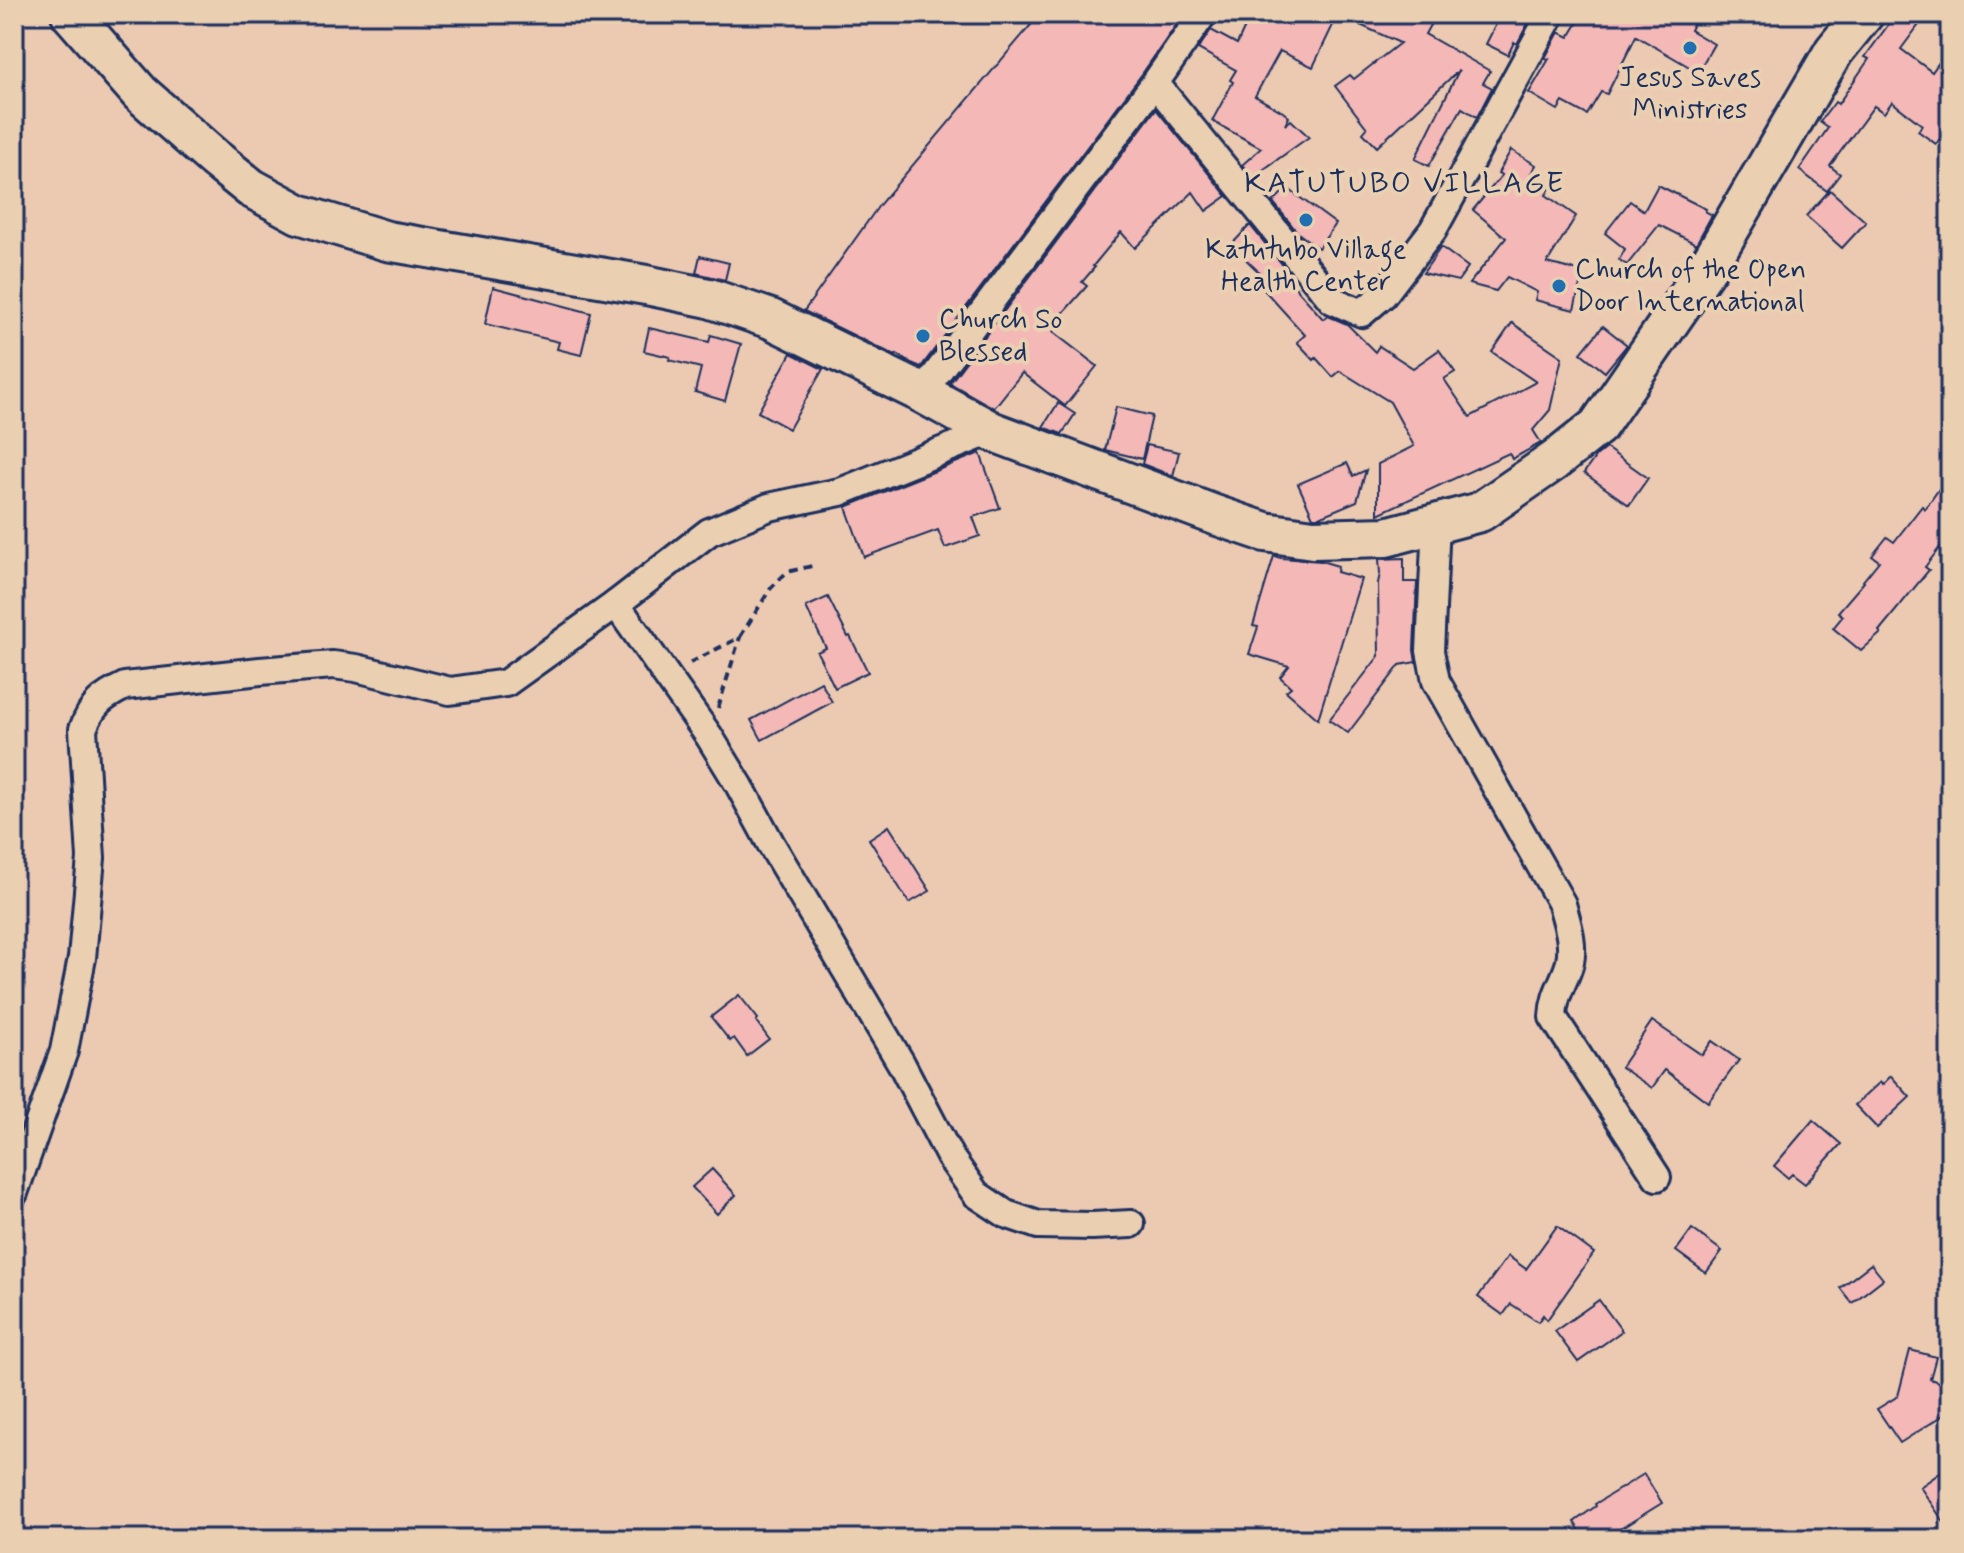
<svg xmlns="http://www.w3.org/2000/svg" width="1964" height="1553" font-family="Mynerve,sans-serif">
  <rect width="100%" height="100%" fill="#eccab2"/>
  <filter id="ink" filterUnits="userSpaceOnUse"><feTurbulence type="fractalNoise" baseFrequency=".0125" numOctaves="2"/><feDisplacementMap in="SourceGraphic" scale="16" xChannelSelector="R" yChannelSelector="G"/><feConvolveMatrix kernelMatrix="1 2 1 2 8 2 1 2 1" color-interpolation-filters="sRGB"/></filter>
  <g filter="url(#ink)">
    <g fill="#f4b8b6" stroke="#1b2f5e" stroke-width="2">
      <path d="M 1040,14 L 1183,15 L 1142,74 L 921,367 L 909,362 L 897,354 L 896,356 L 804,311 L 880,204 Z"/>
      <path d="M 1251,14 L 1316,14 L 1334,23 L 1313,67 L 1280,51 L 1255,96 L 1283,112 L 1289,117 L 1285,125 L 1291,120 L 1309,137 L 1253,177 L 1242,165 L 1261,148 L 1212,121 L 1233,82 L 1230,80 L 1236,70 L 1198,49 L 1211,30 L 1237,44 Z"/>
      <path d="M 1336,14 L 1436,14 L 1425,34 L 1490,71 L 1483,83 L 1492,88 L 1477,117 L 1462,108 L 1429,166 L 1415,159 L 1459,70 L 1377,147 L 1363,133 L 1367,128 L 1335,86 L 1350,75 L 1354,79 L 1400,43 Z"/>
      <path d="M 1501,14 L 1533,14 L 1517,44 L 1514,42 L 1508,55 L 1486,44 Z"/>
      <path d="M 1583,14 L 1698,14 L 1690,30 L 1714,44 L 1698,72 L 1636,36 L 1607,94 L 1601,92 L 1587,115 L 1563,102 L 1558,110 L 1529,93 L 1549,59 L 1545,58 L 1559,32 L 1569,37 Z"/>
      <path d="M 1896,14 L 1927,14 L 1901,49 L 1932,72 L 1950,47 L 1950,125 L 1936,144 L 1918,131 L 1922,125 L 1892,102 L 1884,113 L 1874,106 L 1830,166 L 1840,174 L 1827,191 L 1799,170 L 1828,128 L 1820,122 L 1835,102 L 1838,104 L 1869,59 L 1865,57 Z"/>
      <path d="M 1156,109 L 1227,196 L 1206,211 L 1193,192 L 1135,248 L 1121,232 L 1093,266 L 1095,267 L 1082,282 L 1087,286 L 1056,321 L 1059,324 L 1053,332 L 1097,366 L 1065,406 L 1022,373 L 994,408 L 950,383 Z"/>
      <path d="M 1511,150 L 1536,165 L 1530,175 L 1550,188 L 1546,195 L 1576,216 L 1547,263 L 1583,272 L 1574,310 L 1535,300 L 1537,292 L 1507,277 L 1496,291 L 1469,284 L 1506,238 L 1473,210 L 1502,175 L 1498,173 Z"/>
      <path d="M 1658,185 L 1706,209 L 1705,211 L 1712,215 L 1696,244 L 1659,225 L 1627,265 L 1619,260 L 1625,249 L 1605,233 L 1630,201 L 1644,211 Z"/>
      <path d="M 1287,188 L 1336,224 L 1318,248 L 1298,233 L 1273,202 Z"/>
      <path d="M 1830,190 L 1866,222 L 1842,248 L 1806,216 Z"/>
      <path d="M 1250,225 L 1291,275 L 1287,278 L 1323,319 L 1328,316 L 1347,324 L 1375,352 L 1379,346 L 1413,368 L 1439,350 L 1455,372 L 1444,379 L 1470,417 L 1536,382 L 1492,352 L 1512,323 L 1562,357 L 1550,410 L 1533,430 L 1541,443 L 1512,459 L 1509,453 L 1378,514 L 1378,464 L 1414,446 L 1390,402 L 1340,371 L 1333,377 L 1316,358 L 1314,360 L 1297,342 L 1305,335 L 1255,280 L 1262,275 L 1231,245 Z"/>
      <path d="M 1441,247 L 1468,267 L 1458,281 L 1423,273 Z"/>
      <path d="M 700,256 L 729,263 L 725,280 L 696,273 Z"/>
      <path d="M 493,287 L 591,313 L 581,355 L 557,349 L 559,342 L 485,324 Z"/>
      <path d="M 1603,326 L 1627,345 L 1605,372 L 1581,353 Z"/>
      <path d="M 649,328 L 709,342 L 711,335 L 741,344 L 725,401 L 695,392 L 701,368 L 669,360 L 670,357 L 644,351 Z"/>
      <path d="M 791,353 L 823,369 L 789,429 L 758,412 Z"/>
      <path d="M 1058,403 L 1075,414 L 1062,434 L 1043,427 Z"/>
      <path d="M 1116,407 L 1152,416 L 1142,459 L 1105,450 Z"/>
      <path d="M 1147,445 L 1179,452 L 1173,476 L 1142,464 Z"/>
      <path d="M 1606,448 L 1648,478 L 1629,505 L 1584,473 L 1596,456 Z"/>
      <path d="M 980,453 L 1000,508 L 973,517 L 980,536 L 945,548 L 938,530 L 864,557 L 846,507 Z"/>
      <path d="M 1347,463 L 1353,476 L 1366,470 L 1357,501 L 1319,517 L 1313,517 L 1298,484 Z"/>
      <path d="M 1950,473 L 1950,534 L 1925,567 L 1929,570 L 1879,631 L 1881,633 L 1861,651 L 1833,628 L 1843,616 L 1838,612 L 1864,582 L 1863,581 L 1879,561 L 1872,556 L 1887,537 L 1894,542 L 1922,506 L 1925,509 Z"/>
      <path d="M 1274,556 L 1281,558 L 1321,561 L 1338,566 L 1337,572 L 1361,579 L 1318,719 L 1286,691 L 1291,687 L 1280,677 L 1289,666 L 1249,654 L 1258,627 L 1253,626 Z"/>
      <path d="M 1404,558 L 1404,582 L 1417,582 L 1414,650 L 1416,662 L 1400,665 L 1348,733 L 1329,720 L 1379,656 L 1378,583 L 1380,574 L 1379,559 Z"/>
      <path d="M 828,597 L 848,637 L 850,636 L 868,672 L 835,688 L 817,652 L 826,648 L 806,607 Z"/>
      <path d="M 821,682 L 832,702 L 762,740 L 751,720 Z"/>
      <path d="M 889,826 L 930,891 L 909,903 L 869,839 Z"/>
      <path d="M 739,995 L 758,1019 L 756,1021 L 769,1039 L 747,1056 L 734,1038 L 730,1041 L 711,1017 Z"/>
      <path d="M 1652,1021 L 1702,1055 L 1712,1041 L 1739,1060 L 1708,1102 L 1665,1070 L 1652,1088 L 1621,1067 Z"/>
      <path d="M 1891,1076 L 1910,1097 L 1877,1128 L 1855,1105 L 1880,1082 L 1882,1085 Z"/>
      <path d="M 1813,1120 L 1841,1144 L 1805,1184 L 1792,1174 L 1788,1178 L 1774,1166 Z"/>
      <path d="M 712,1169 L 736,1195 L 717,1214 L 692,1187 Z"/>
      <path d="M 1557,1226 L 1594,1253 L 1547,1320 L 1543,1315 L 1538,1322 L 1511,1304 L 1503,1315 L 1478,1297 L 1508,1256 L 1526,1269 Z"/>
      <path d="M 1692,1229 L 1722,1251 L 1706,1273 L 1676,1251 Z"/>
      <path d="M 1871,1264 L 1883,1279 L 1852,1303 L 1840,1288 Z"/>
      <path d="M 1599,1300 L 1622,1331 L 1578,1362 L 1555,1331 Z"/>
      <path d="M 1910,1350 L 1936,1357 L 1930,1379 L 1950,1386 L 1950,1411 L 1900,1443 L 1877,1409 L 1898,1396 Z"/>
      <path d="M 1950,1466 L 1950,1531 L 1920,1487 Z"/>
      <path d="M 1644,1474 L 1662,1503 L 1604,1539 L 1586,1539 L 1574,1522 L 1596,1506 L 1595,1504 Z"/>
    </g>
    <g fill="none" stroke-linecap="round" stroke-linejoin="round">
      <g stroke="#1b2f5e" stroke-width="32">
        <g id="street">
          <path d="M 1155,83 L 1332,300 L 1362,313 L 1383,295 L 1433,230 L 1551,14"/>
          <path d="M 922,393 L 1155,83 L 1203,14"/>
          <path d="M 1436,523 L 1430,651 L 1436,681 L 1562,904 C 1567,923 1574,942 1570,962 C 1565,982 1554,992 1553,1017 L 1657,1177"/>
          <path d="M 616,604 L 709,736 L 739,785 L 771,844 L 901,1063 L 950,1157 L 976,1194 L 1006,1214 L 1038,1225 L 1092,1226 L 1131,1224"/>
          <path d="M 14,1193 L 64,1051 L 82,958 L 91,858 L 83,729 C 92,705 102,697 125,686 L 260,671 L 333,665 L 356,668 L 450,691 L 506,683 L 616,604 L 709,532 L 769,507 L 840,492 L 991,431"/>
        </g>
      </g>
      <g stroke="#1b2f5e" stroke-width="44">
        <path id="secondary" d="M 71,14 L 140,93 L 215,159 L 251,188 L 299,214 L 387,241 L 646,285 L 709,298 L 771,319 L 922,393 L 991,431 L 1215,515 L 1265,532 L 1313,539 L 1386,537 L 1480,512 L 1554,461 L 1598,426 L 1710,263 L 1834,51 L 1864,14"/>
      </g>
      <g stroke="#1b2f5e" stroke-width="4" stroke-dasharray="8 6" stroke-linecap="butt">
        <path d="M 690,663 L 740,637 L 771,588 L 787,572 L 812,566"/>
        <path d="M 718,708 L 740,637"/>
      </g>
      <use href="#street" stroke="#eacfb1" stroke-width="26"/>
      <use href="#secondary" stroke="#eacfb1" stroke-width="38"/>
    </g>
  </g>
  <g fill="#1f6fb2" stroke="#eacfb1" stroke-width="3">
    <circle cx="1690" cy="48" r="8"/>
    <circle cx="1306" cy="220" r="8"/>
    <circle cx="1559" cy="286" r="8"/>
    <circle cx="923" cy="336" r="8"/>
  </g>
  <g text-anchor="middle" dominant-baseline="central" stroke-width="8" stroke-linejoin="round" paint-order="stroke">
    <g font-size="28" fill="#1b2f5e" stroke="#eacfb1">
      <text x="1690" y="78">Jesus Saves<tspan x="1690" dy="32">Ministries</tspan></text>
      <text x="1306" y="250">Katutubo Village<tspan x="1306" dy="32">Health Center</tspan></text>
      <text x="1575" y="270" text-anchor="start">Church of the Open<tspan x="1575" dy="32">Door International</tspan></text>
      <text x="939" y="320" text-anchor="start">Church So<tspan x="939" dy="32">Blessed</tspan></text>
    </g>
    <g font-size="30" letter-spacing="2" fill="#1b2f5e" stroke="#eacfb1">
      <text x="1405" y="183">KATUTUBO VILLAGE</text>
    </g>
  </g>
  <rect width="1964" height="1553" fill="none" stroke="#eacfb1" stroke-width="48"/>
  <rect x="24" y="24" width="1916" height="1505" fill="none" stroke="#1b2f5e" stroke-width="3" filter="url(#ink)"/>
</svg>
